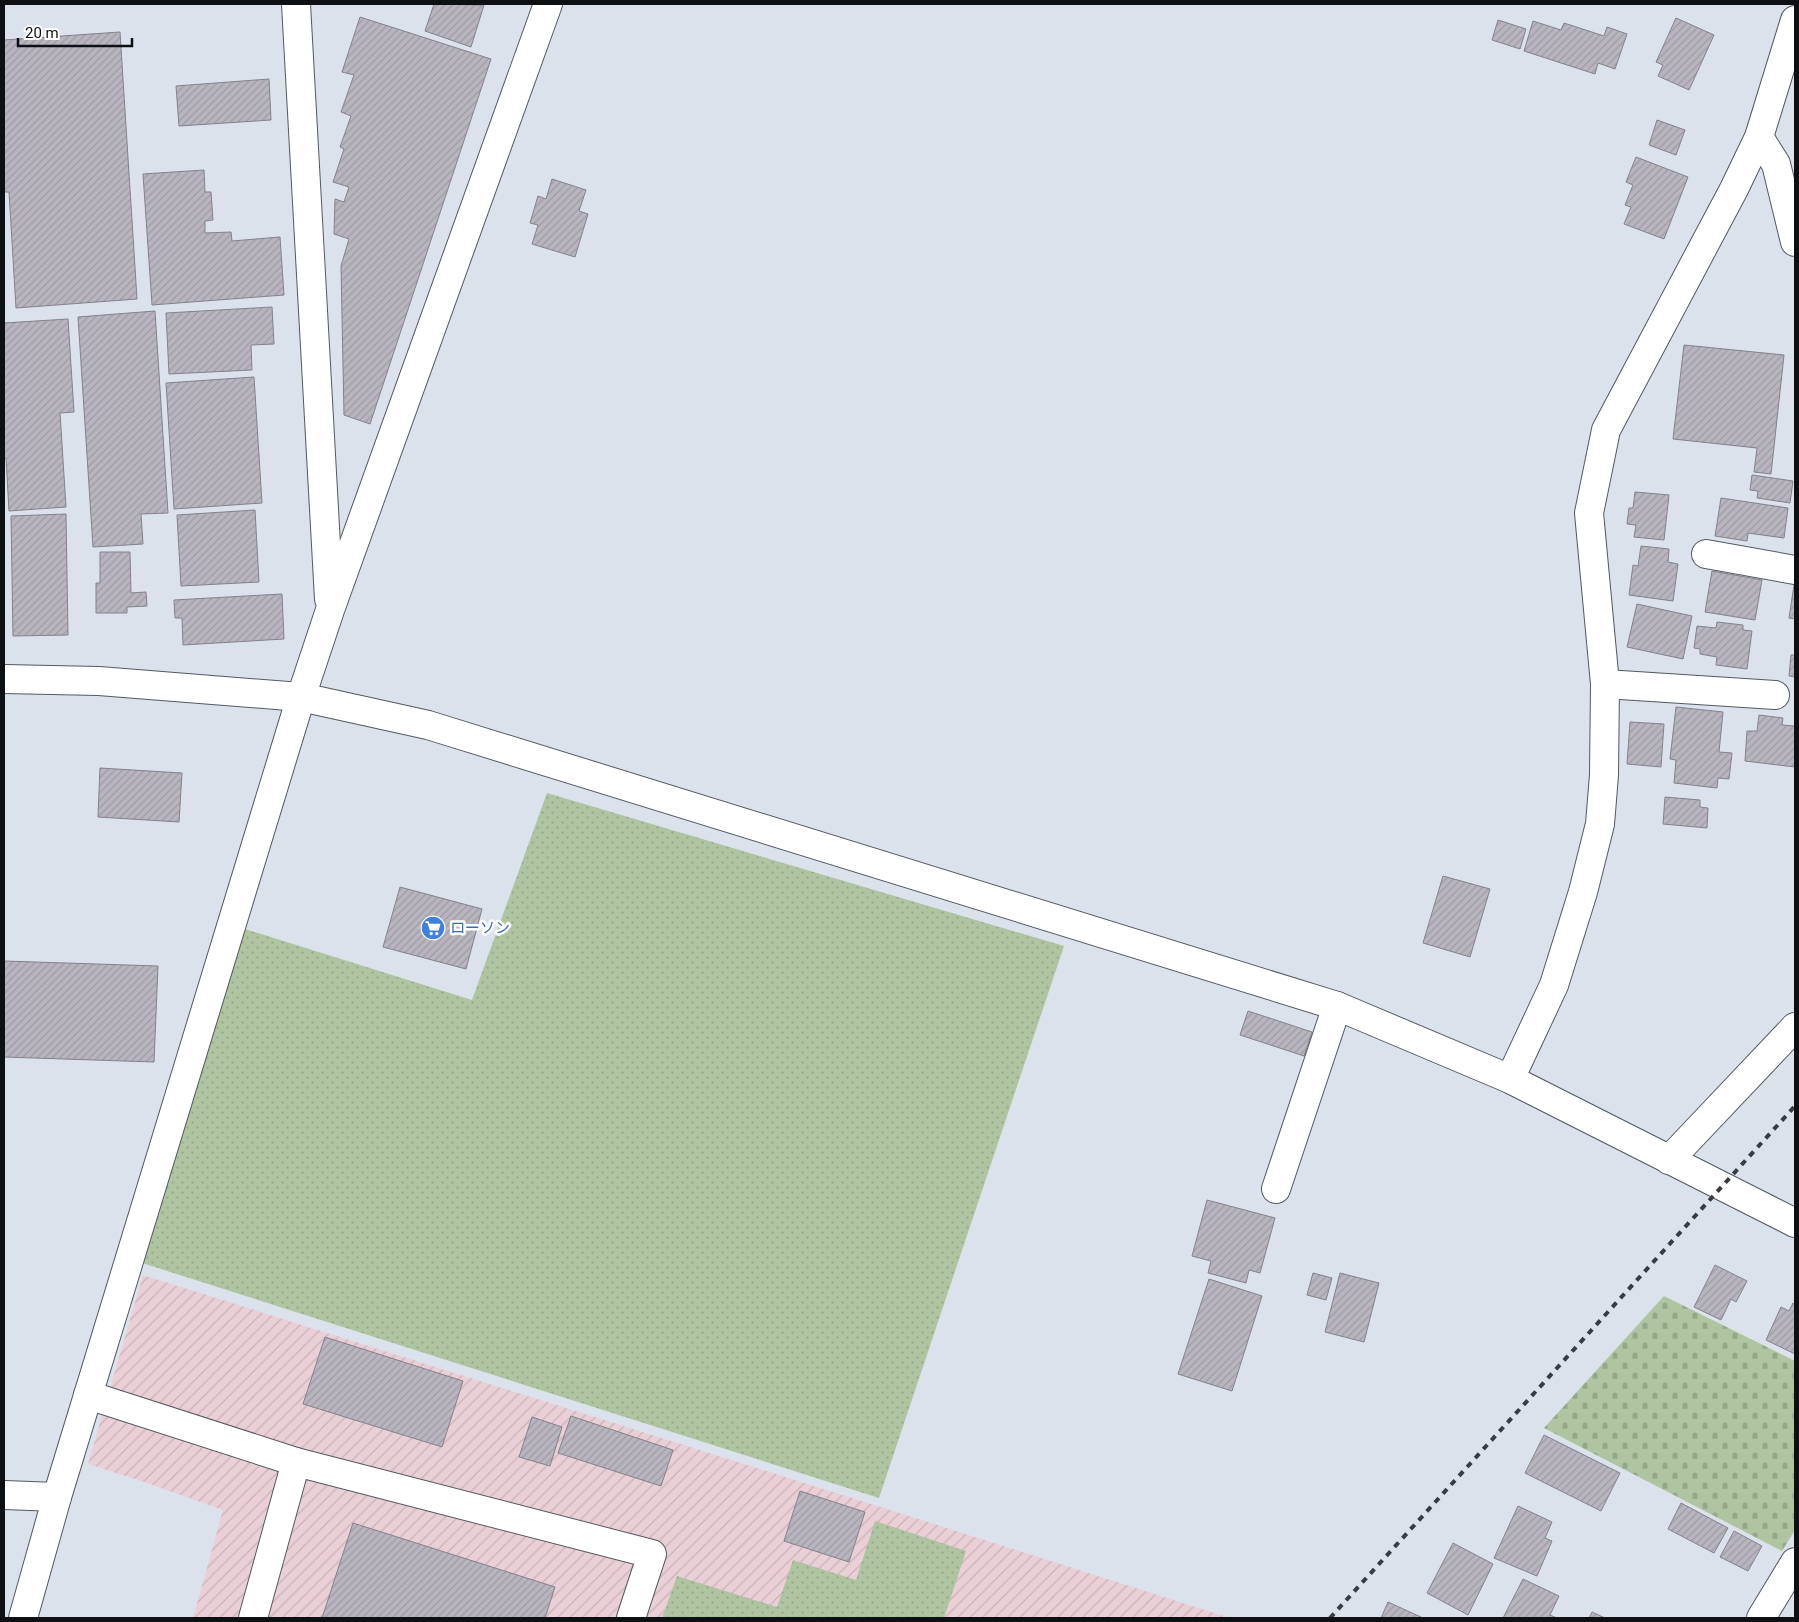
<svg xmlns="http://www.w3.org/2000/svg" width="1799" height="1622" font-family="Roboto,'Noto Sans JP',sans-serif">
  <defs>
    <pattern id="industrial-furrows" width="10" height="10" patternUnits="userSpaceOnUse" patternTransform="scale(1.25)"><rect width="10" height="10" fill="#ead0d6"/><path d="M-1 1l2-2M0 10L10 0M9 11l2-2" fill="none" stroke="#c8b2b7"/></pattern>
    <pattern id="grass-dots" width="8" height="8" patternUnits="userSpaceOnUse" patternTransform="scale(1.25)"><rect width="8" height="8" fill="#afc4a0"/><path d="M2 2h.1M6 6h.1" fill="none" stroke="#95a789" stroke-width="1.8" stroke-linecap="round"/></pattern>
    <pattern id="cemetery-stones" width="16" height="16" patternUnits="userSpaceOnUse" patternTransform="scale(1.25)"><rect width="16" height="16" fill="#afc4a0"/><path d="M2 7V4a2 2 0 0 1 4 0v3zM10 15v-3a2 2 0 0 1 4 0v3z" fill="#95a789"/></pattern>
    <pattern id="building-hatch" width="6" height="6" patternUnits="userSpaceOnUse" patternTransform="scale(1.25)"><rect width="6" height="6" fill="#b8b5bf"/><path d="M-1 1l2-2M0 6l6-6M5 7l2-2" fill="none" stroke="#9d9ba3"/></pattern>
  </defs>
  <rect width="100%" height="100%" fill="#dbe2eb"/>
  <path fill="url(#industrial-furrows)" d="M 143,1275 L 887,1509 L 1230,1618 L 193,1618 L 223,1510 L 144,1482 L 88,1464 Z"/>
  <g fill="url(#grass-dots)">
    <path d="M 547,793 L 1064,946 L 879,1498 L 139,1262 L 245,929 L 472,1000 Z"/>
    <path d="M 875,1521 L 966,1551 L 944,1618 L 662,1618 L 677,1576 L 777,1607 L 793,1560 L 856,1580 Z"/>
  </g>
  <path fill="url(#cemetery-stones)" d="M 1664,1296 L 1795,1361 L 1795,1530 L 1782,1551 L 1544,1428 Z"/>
  <g fill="url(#building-hatch)" stroke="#84818a">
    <path d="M 434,4 L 484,5 L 471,47 L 425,31 Z"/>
    <path d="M 360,17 L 491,59 L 370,424 L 344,415 L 341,266 L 349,239 L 334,234 L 335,199 L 344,202 L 349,187 L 333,182 L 344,149 L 340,147 L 351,116 L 341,112 L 354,75 L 342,72 Z"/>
    <path d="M 1676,18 L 1714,35 L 1689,90 L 1658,76 L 1663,65 L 1656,62 Z"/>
    <path d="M 1498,20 L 1526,29 L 1520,49 L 1492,40 Z"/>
    <path d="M 1533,21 L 1561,30 L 1564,23 L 1604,36 L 1607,27 L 1627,34 L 1615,69 L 1598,63 L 1595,74 L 1524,51 Z"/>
    <path d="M 120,32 L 137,299 L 16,308 L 9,192 L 4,192 L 4,40 Z"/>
    <path d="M 269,79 L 271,120 L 179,126 L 176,86 Z"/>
    <path d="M 1657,120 L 1685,130 L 1676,155 L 1649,145 Z"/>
    <path d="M 1636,157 L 1688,177 L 1664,239 L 1624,224 L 1631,207 L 1625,205 L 1633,185 L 1626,182 Z"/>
    <path d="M 204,170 L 205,192 L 211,192 L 213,220 L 205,221 L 205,233 L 231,232 L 232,241 L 280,237 L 284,295 L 152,305 L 143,174 Z"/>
    <path d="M 552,179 L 586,190 L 579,211 L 588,214 L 575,257 L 532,244 L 538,225 L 530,223 L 538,196 L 546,199 Z"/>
    <path d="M 272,307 L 274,344 L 251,345 L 252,370 L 169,374 L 166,313 Z"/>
    <path d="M 155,311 L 168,513 L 141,514 L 143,544 L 93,547 L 78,317 Z"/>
    <path d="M 68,319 L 74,412 L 60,413 L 66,507 L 9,511 L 6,458 L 4,458 L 4,323 Z"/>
    <path d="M 1684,345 L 1784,355 L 1771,474 L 1754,472 L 1757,448 L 1673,439 Z"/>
    <path d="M 254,377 L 262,503 L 174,509 L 166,383 Z"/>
    <path d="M 1752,475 L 1793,481 L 1790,503 L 1757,498 L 1758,491 L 1750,490 Z"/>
    <path d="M 1635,492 L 1669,495 L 1664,540 L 1634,537 L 1636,525 L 1627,524 L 1629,508 L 1633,508 Z"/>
    <path d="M 1721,498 L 1788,508 L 1784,538 L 1748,533 L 1747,541 L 1715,536 Z"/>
    <path d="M 255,510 L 259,582 L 181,586 L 177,515 Z"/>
    <path d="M 66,514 L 68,635 L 13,636 L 11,516 Z"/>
    <path d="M 1641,546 L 1669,549 L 1668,562 L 1678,564 L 1673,601 L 1629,595 L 1633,565 L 1638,566 Z"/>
    <path d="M 100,552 L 130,552 L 131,593 L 146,592 L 147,606 L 127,607 L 127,613 L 96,613 L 96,583 L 100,583 Z"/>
    <path d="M 1712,571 L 1762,580 L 1755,620 L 1705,612 Z"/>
    <path d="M 1794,585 L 1795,585 L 1795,619 L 1789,618 Z"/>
    <path d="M 282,594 L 284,639 L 183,645 L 182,618 L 175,618 L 174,600 Z"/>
    <path d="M 1637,604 L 1692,616 L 1683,659 L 1627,647 Z"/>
    <path d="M 1717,622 L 1743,625 L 1743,630 L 1752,631 L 1747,669 L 1716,665 L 1717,657 L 1700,654 L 1700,649 L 1694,648 L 1697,626 L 1716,628 Z"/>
    <path d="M 1791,655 L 1795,655 L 1795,677 L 1789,676 Z"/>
    <path d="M 1676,707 L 1723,712 L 1719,752 L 1732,753 L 1729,779 L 1718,778 L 1717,788 L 1674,783 L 1676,760 L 1670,759 Z"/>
    <path d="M 1759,715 L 1783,718 L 1782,725 L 1795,726 L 1795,767 L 1745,761 L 1747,731 L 1757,731 Z"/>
    <path d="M 1630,722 L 1664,724 L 1661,767 L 1627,764 Z"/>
    <path d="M 100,768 L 182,773 L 179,822 L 98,817 Z"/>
    <path d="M 1665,797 L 1700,800 L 1700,807 L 1708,808 L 1707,828 L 1663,824 Z"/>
    <path d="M 1443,876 L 1490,889 L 1470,957 L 1423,943 Z"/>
    <path d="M 400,887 L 482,909 L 466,969 L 383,947 Z"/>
    <path d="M 4,961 L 158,966 L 154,1062 L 4,1057 Z"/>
    <path d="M 1248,1011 L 1312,1032 L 1304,1056 L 1240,1035 Z"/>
    <path d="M 1207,1200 L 1275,1218 L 1260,1273 L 1249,1270 L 1246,1283 L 1208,1273 L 1211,1261 L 1192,1256 Z"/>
    <path d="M 1715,1265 L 1747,1281 L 1736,1302 L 1731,1299 L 1721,1320 L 1694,1307 Z"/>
    <path d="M 1313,1273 L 1332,1278 L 1326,1300 L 1307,1295 Z"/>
    <path d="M 1340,1273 L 1379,1283 L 1364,1342 L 1325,1332 Z"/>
    <path d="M 1209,1279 L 1262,1296 L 1232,1391 L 1178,1374 Z"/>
    <path d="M 1793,1303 L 1795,1304 L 1795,1354 L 1766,1340 L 1781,1307 L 1789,1311 Z"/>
    <path d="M 325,1337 L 463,1381 L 442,1447 L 303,1404 Z"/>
    <path d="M 571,1416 L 673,1450 L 661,1486 L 558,1453 Z"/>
    <path d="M 532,1417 L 562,1427 L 550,1466 L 519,1457 Z"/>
    <path d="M 1544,1435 L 1620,1473 L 1601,1511 L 1525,1473 Z"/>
    <path d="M 800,1491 L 865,1512 L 849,1562 L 784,1541 Z"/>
    <path d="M 1681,1503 L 1728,1528 L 1714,1553 L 1668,1529 Z"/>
    <path d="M 1518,1506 L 1552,1522 L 1545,1538 L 1552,1541 L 1537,1576 L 1494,1558 Z"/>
    <path d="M 353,1523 L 555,1587 L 545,1618 L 322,1618 Z"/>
    <path d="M 1734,1531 L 1762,1546 L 1748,1571 L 1720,1557 Z"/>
    <path d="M 1453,1543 L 1493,1564 L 1468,1615 L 1427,1593 Z"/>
    <path d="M 1523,1579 L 1559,1596 L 1550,1615 L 1557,1618 L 1503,1618 Z"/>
    <path d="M 1388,1602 L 1423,1618 L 1381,1618 Z"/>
    <path d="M 1592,1612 L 1605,1618 L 1589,1618 Z"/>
  </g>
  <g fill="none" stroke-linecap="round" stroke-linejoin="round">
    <g stroke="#535960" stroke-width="30">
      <g id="minor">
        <path d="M 296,4 L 329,599"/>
        <path d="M 1759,137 L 1776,164 L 1795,242"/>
        <path d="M 1706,554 L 1795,570"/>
        <path d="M 4,679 L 99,681 L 301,697 L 428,725 L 1337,1006 L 1510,1079 L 1795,1223"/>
        <path d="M 1605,684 L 1775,695"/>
        <path d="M 1510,1079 L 1554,985 L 1583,892 L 1600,824 L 1604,775 L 1605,684 L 1589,513 L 1606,430 L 1734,189 L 1759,137 L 1795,20"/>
        <path d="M 1669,1160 L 1795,1027"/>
        <path d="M 1276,1189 L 1337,1006"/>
        <path d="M 88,1395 L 296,1462 L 652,1554 L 631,1618"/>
        <path d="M 4,1495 L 57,1497"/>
        <path d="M 23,1618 L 57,1497 L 301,697 L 330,610 L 548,4"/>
        <path d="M 253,1618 L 296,1462"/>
        <path d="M 1761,1618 L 1795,1562"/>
      </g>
    </g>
    <use href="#minor" stroke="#fff" stroke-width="28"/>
    <path stroke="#383c40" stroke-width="4" stroke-dasharray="6 6" stroke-linecap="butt" d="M 1330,1618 L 1795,1106"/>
  </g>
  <defs>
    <g id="supermarket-disc" transform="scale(1.25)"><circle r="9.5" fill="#3f7fe0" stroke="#fff"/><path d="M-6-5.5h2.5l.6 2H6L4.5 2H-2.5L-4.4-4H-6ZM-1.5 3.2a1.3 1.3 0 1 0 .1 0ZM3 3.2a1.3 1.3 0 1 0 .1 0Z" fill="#fff"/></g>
  </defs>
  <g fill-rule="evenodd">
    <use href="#supermarket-disc" x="433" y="928"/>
  </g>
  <g text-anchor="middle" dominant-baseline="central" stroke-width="5" stroke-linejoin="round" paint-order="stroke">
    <g font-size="15" fill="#366cbe" stroke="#fff" text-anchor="start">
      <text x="450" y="928">ローソン</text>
    </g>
  </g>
  <rect width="1799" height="1622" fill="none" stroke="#0d1012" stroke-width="10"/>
  <path d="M18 38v8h114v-8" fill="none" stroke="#0d1012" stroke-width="2.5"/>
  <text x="25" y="38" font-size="15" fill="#0d1012" stroke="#ffffff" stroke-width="4" paint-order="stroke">20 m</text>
</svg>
